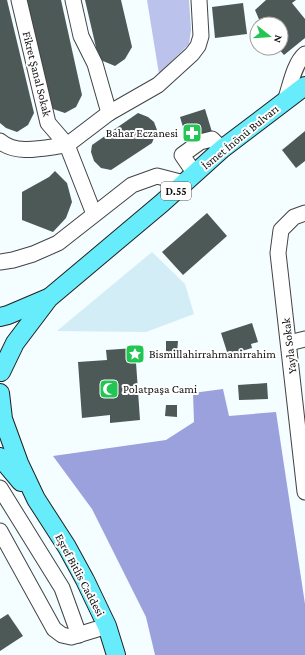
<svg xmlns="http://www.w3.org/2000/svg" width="305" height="655" font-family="'Crimson Pro',serif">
  <rect width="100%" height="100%" fill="#f4fdff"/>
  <path fill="#d2edf6" d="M 152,252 L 185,284 L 194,314 L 146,332 L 57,331 Z"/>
  <path fill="#bbc3ec" d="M 147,0 L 189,0 L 191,30 L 189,44 L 159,74 Z"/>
  <path fill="#9aa1dd" d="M 223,389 L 229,416 L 276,412 L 305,604 L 305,655 L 155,655 L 146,617 L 92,509 L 53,456 L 166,440 L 194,422 L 193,393 Z"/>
  <g fill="#4c5956">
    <path d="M 0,0 L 7,0 L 34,113 L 28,125 L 17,132 L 6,128 L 0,123 Z"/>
    <path d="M 24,0 L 61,0 L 82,95 L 76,107 L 65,113 L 53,109 L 48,104 Z"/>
    <path d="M 85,0 L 121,0 L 132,47 L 125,59 L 115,66 L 103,61 L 98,56 Z"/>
    <path d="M 266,0 L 296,0 L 292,3 L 305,19 L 305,38 L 284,55 L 278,48 L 281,48 L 281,24 L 261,24 L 255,10 Z"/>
    <path d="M 243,3 L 247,34 L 215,38 L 212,7 Z"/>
    <path d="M 205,109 L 212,132 L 187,140 L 180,117 Z"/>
    <path d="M 138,113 L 148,117 L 154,122 L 157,130 L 152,143 L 111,170 L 101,168 L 94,161 L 91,152 L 92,145 Z"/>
    <path d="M 305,131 L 305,161 L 296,168 L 282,150 Z"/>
    <path d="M 55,171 L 67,183 L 72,202 L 66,218 L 53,232 L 22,220 L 22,192 L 49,177 Z"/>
    <path d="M 207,213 L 227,236 L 183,275 L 162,252 Z"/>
    <path d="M 252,323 L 258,342 L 251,344 L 252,348 L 228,355 L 221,333 Z"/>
    <path d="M 166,341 L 178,341 L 177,353 L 166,352 Z"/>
    <path d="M 135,348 L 140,420 L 110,423 L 110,415 L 82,418 L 78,362 L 107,360 L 106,350 Z"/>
    <path d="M 267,383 L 268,399 L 239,400 L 238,385 Z"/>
    <path d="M 166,405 L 177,405 L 177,417 L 165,416 Z"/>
    <path d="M 8,614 L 23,636 L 0,651 L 0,619 Z"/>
  </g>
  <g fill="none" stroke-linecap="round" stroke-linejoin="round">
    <g stroke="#434343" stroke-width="17">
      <g id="minor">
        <path d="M 19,0 L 48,123 L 67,145 L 94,214"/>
        <path d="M 285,101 C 290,87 294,63 305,54"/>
        <path d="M 109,113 L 158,85 L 192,54 L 198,46 L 201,36 L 199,0"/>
        <path d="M 0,141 C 16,156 47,147 67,145"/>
        <path d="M 67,145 L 109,113 L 95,64 L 81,36 L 73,0"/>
        <path d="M 195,174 L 182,155 L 200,142 L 212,139 L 222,149"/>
        <path d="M 305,213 L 294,217 L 281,230 L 278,253 L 305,492"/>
        <path d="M 0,262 L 13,260 L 33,254 L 58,243 L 132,185 L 157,176 L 184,183"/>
        <path d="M 289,343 L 305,339"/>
        <path d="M 0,488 L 62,588 L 79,635"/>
        <path d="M 0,531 L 54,629 L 62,635 L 71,637 L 107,626"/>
      </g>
    </g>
    <g stroke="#212121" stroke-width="20">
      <g id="major">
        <path d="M 0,317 L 8,315 L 48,298"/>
        <path d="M 1,372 L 15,343 L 49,298 L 162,203 L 222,149 L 305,86"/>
        <path d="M 0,393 L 3,419 L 19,463 L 36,499 L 67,547 L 85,580 L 107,626 L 116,655"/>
        <path d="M 0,457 L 21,482"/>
      </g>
    </g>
    <use href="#minor" stroke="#fff" stroke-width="15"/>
    <use href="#major" stroke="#67ecfc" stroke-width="18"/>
  </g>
  <defs>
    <g id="pharmacy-square" transform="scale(1)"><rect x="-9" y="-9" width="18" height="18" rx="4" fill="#23c654" stroke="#fff"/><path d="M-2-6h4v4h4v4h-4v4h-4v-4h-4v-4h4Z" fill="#fff"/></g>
    <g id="sight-square" transform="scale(1)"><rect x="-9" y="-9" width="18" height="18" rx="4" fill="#23c654" stroke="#fff"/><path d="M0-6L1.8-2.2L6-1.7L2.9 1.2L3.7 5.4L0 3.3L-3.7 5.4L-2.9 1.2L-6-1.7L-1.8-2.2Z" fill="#fff"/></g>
    <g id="mosque-square" transform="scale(1)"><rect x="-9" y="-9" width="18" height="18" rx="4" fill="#23c654" stroke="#fff"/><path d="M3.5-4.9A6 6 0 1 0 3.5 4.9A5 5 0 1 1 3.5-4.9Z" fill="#fff"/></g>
  </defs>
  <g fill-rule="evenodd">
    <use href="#pharmacy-square" x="192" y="133"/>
    <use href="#sight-square" x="135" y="354"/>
    <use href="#mosque-square" x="109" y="389"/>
  </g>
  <g text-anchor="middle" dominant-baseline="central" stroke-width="4" stroke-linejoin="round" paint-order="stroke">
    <rect fill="#fff" stroke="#585858" stroke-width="1" x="161" y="182" width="30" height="18" rx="3"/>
    <g font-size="11" font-weight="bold" fill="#101010">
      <text x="176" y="191">D.55</text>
    </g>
    <g font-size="12" fill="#101010" stroke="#fff">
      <text transform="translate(37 74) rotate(76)">Fikret Şanal Sokak</text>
      <text transform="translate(240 137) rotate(-39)">İsmet İnönü Bulvarı</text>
      <text transform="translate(289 346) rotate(-97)">Yayla Sokak</text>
      <text transform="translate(80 575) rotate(62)">Eşref Bitlis Caddesi</text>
    </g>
    <g font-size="12" fill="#101010" stroke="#fff" text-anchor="start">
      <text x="178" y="133" text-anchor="end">Bahar Eczanesi</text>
      <text x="149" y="354">Bismillahirrahmanirrahim</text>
      <text x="123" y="389">Polatpaşa Cami</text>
    </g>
  </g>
  <g transform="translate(269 36) rotate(107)"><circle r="19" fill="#ffffff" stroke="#9f9f9f"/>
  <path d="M0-3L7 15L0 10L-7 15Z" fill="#23c654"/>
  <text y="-6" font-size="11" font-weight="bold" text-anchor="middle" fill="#101010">N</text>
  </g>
</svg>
